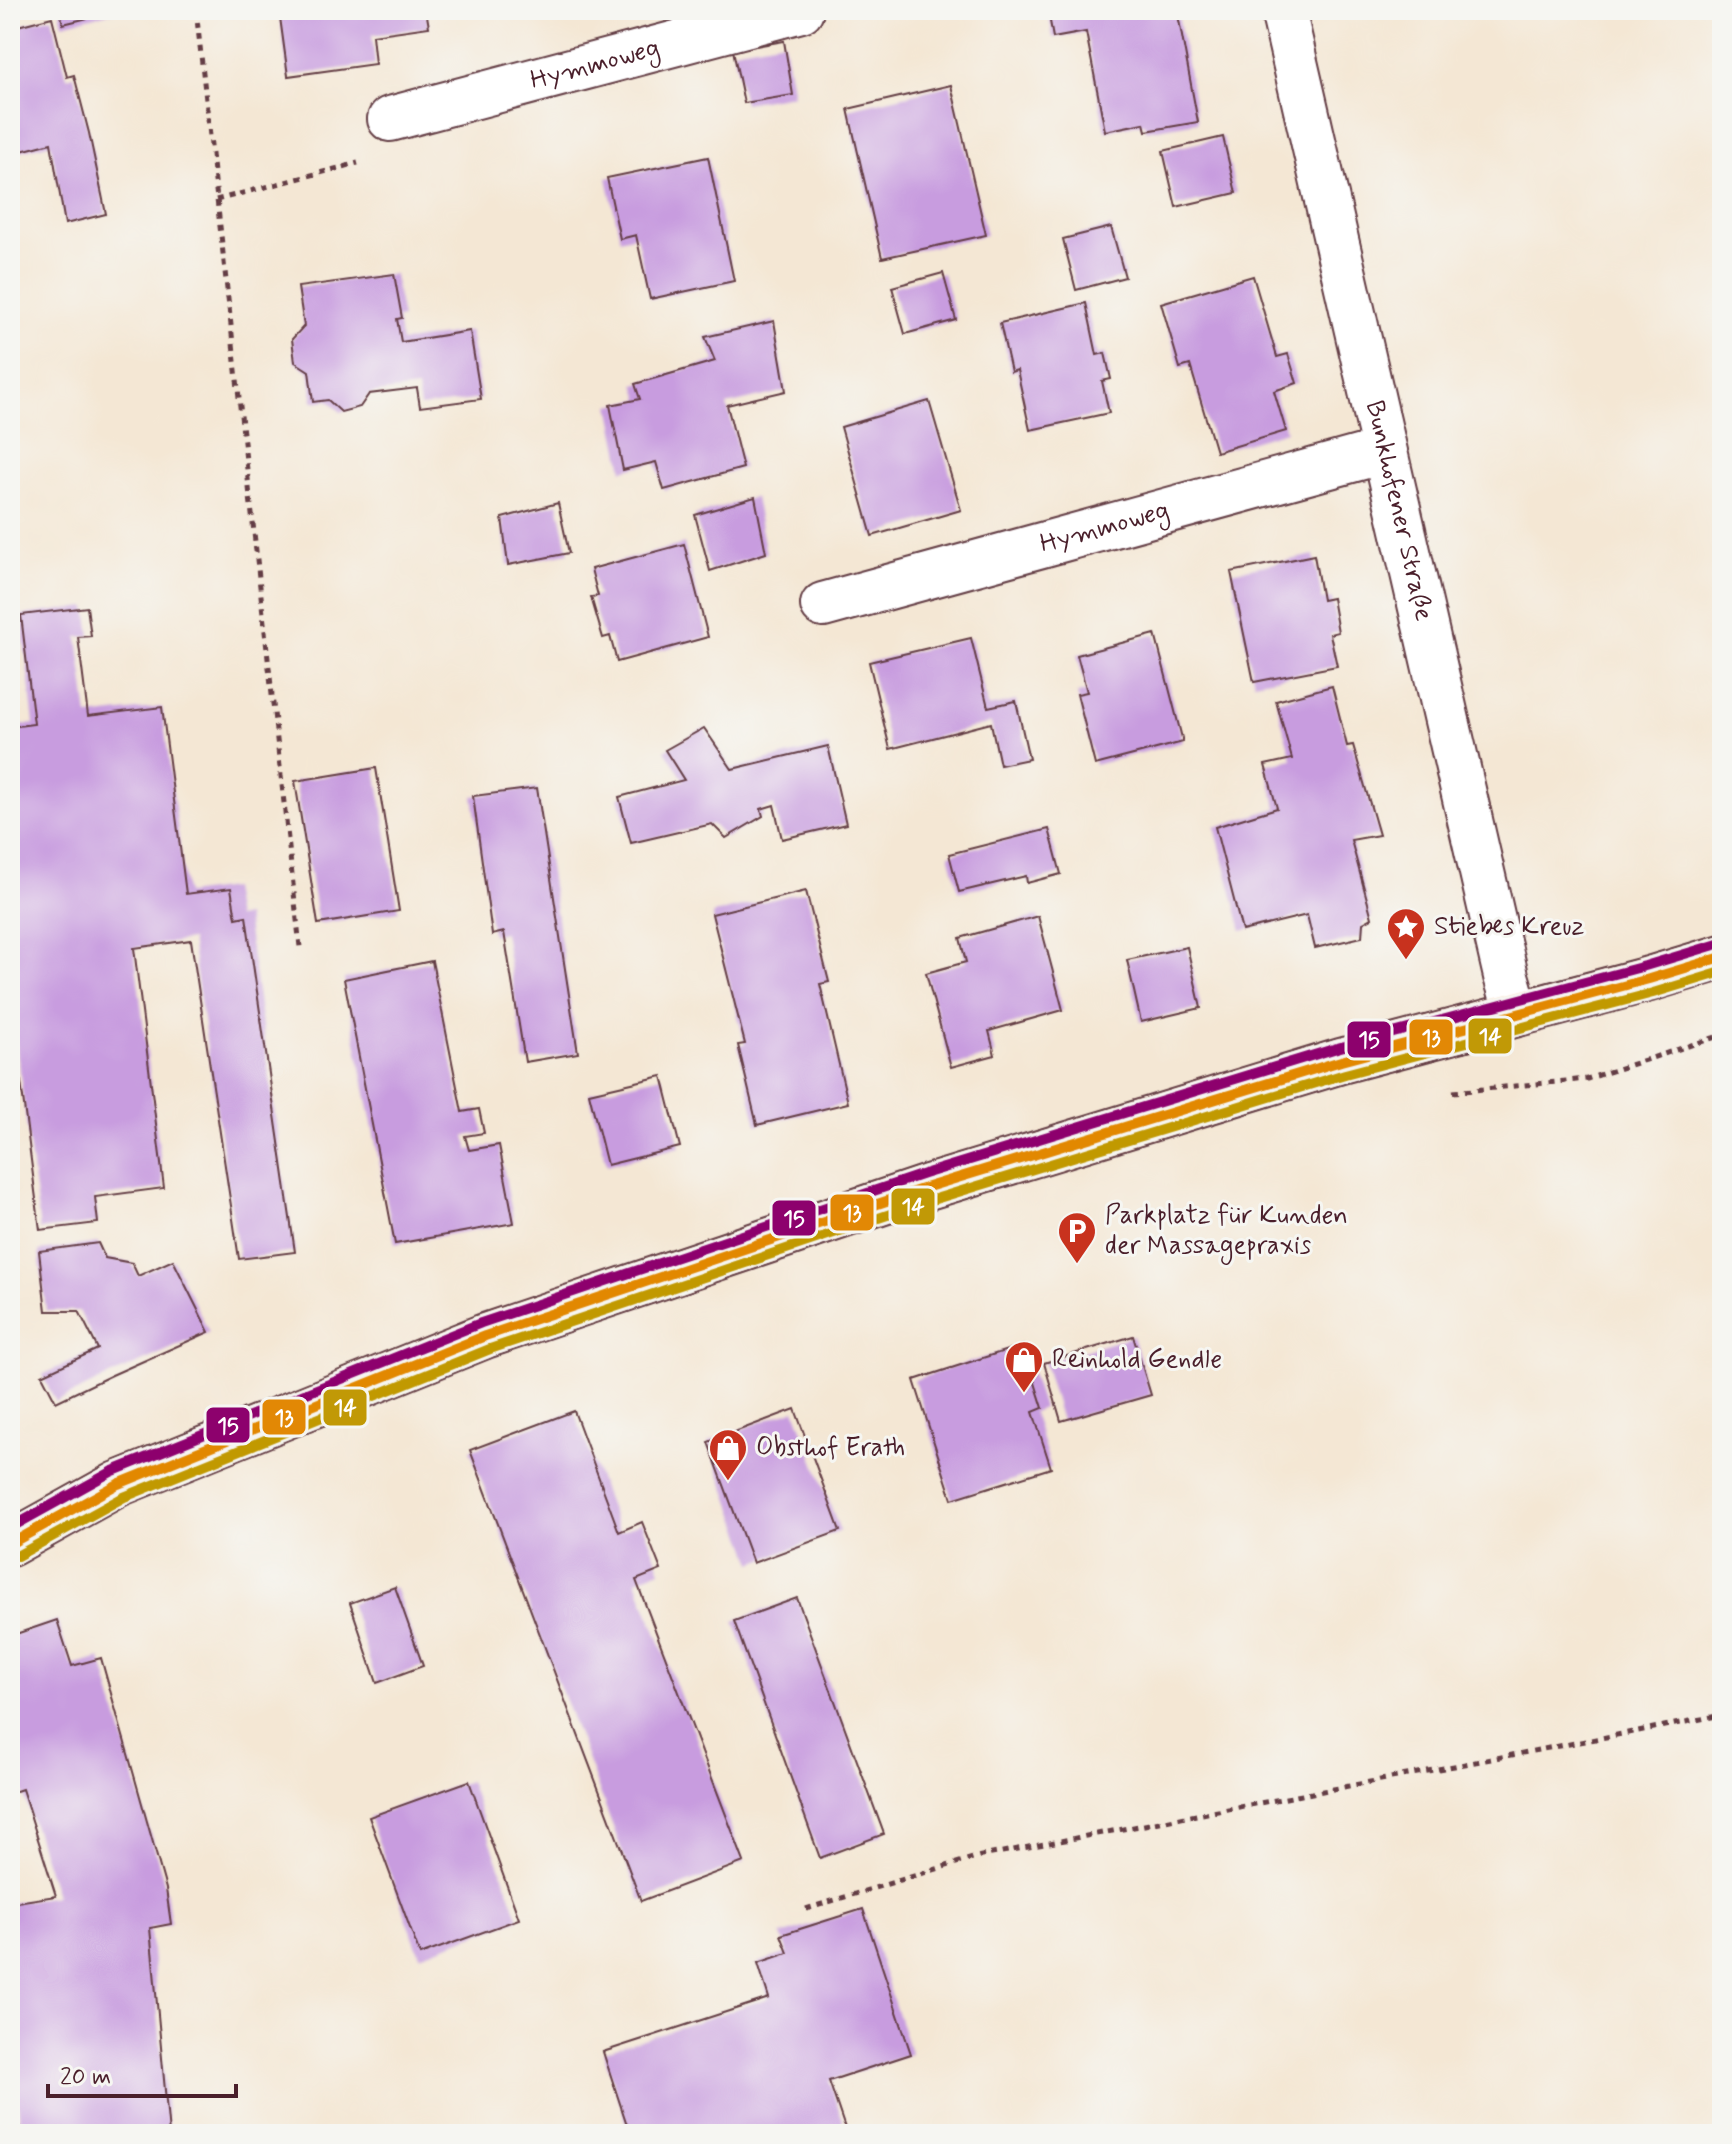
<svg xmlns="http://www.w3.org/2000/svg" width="1732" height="2144" font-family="Mynerve,sans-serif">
  <rect width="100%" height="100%" fill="#f6f6f2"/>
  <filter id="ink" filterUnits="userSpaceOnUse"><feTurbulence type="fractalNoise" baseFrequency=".0125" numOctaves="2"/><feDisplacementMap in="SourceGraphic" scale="16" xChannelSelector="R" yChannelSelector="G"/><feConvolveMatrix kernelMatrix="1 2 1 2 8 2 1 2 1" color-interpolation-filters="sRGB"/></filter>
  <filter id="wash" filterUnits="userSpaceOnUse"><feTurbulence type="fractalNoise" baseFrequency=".006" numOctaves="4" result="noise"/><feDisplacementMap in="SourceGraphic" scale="32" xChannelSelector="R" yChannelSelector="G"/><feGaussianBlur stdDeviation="1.8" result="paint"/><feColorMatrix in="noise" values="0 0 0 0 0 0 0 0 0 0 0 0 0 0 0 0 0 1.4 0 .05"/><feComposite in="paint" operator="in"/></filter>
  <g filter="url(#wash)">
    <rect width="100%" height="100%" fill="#f4e7d4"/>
    <g id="blocks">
      <g fill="#c89cdf">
        <path d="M 60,10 L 117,10 L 117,11 L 63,24 Z"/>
        <path d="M 279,10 L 426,10 L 429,27 L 372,35 L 375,64 L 288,76 Z"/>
        <path d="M 1048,10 L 1195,10 L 1178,15 L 1198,122 L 1146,131 L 1144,123 L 1105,131 L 1086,32 L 1053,38 Z"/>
        <path d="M 52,17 L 67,77 L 74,75 L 89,133 L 106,214 L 65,224 L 51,143 L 10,154 L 10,28 Z"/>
        <path d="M 784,41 L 793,95 L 744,103 L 733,50 Z"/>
        <path d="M 951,85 L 986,235 L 882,258 L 848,109 Z"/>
        <path d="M 1223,137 L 1236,193 L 1176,207 L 1163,151 Z"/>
        <path d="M 708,157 L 734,281 L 650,299 L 636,235 L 620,239 L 607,178 Z"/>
        <path d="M 1111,227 L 1125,277 L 1076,290 L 1063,239 Z"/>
        <path d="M 943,273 L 956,320 L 905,334 L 892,287 Z"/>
        <path d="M 394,274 L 402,318 L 397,319 L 401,342 L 470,331 L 481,399 L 420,407 L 417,388 L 369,394 L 360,407 L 341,412 L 328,400 L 313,402 L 309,371 L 295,362 L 292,339 L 304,326 L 298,287 Z"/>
        <path d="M 1253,276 L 1277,357 L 1288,354 L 1297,383 L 1274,391 L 1286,431 L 1216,452 L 1190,365 L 1180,368 L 1161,303 Z"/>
        <path d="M 1086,303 L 1097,355 L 1105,353 L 1111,379 L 1102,381 L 1109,413 L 1030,430 L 1017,370 L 1011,372 L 1000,323 Z"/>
        <path d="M 774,321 L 786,391 L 727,405 L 743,468 L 664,490 L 656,462 L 623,470 L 610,405 L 640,399 L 635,384 L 715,361 L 705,337 Z"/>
        <path d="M 929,401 L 961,510 L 872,536 L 841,427 Z"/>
        <path d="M 755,497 L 766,553 L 710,571 L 695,515 Z"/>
        <path d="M 558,503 L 569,553 L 508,565 L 502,518 Z"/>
        <path d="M 684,544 L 708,637 L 617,662 L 610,636 L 603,638 L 591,597 L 598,596 L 591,569 Z"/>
        <path d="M 1314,555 L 1322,600 L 1332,598 L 1338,632 L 1330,634 L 1337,666 L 1254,682 L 1231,572 Z"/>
        <path d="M 87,607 L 91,636 L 78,637 L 88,716 L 162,707 L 186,894 L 231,888 L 236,918 L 246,916 L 295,1252 L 239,1259 L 191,940 L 134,948 L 164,1188 L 95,1197 L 98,1223 L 40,1230 L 10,997 L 10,727 L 34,724 L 21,615 Z"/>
        <path d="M 1155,634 L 1183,742 L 1095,765 L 1077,694 L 1087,692 L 1077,655 Z"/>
        <path d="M 971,638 L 988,707 L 1016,701 L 1029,759 L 1000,765 L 991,723 L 890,749 L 869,662 Z"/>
        <path d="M 1332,686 L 1347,746 L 1353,745 L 1379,835 L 1351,840 L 1372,918 L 1363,923 L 1362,937 L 1315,948 L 1307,915 L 1242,931 L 1215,827 L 1277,808 L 1265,765 L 1292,759 L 1276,701 Z"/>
        <path d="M 704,728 L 732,769 L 828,746 L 846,824 L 782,839 L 774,805 L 761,809 L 763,816 L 726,838 L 712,824 L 631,843 L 619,797 L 684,780 L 665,750 Z"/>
        <path d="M 376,768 L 399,911 L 318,924 L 295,781 Z"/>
        <path d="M 537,788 L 578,1053 L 525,1062 L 504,932 L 492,935 L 473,796 Z"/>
        <path d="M 1049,829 L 1061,874 L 1027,883 L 1026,876 L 959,892 L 949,854 Z"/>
        <path d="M 806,891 L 829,982 L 820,984 L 848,1103 L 757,1125 L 738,1045 L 745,1044 L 712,914 Z"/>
        <path d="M 1038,916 L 1063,1010 L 989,1031 L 995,1055 L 951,1067 L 926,973 L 966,962 L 960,938 Z"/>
        <path d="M 1187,947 L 1201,1008 L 1141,1022 L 1127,960 Z"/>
        <path d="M 432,961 L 462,1112 L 479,1109 L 484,1133 L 465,1136 L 469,1150 L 499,1145 L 514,1223 L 395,1244 L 344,979 Z"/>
        <path d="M 662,1076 L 680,1147 L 607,1165 L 589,1093 Z"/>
        <path d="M 98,1243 L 105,1258 L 132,1263 L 138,1276 L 173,1260 L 209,1332 L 112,1375 L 56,1402 L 42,1375 L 98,1349 L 79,1311 L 46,1311 L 39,1251 Z"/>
        <path d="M 1133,1336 L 1151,1395 L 1061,1421 L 1044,1363 Z"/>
        <path d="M 1023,1345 L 1043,1408 L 1033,1412 L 1051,1468 L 952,1499 L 914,1380 Z"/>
        <path d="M 795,1409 L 840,1531 L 753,1563 L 708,1442 Z"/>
        <path d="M 574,1411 L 619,1532 L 642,1522 L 661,1570 L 636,1580 L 744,1862 L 641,1901 L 470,1450 Z"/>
        <path d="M 395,1587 L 423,1666 L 377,1683 L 350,1603 Z"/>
        <path d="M 797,1598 L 884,1834 L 820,1858 L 734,1621 Z"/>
        <path d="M 57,1620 L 72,1666 L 101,1658 L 166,1889 L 171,1924 L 150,1928 L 169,2134 L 21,2134 L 10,2028 L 10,1903 L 56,1896 L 22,1789 L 10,1793 L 10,1636 Z"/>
        <path d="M 469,1781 L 519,1919 L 420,1955 L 369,1817 Z"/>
        <path d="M 863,1909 L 911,2054 L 829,2081 L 847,2134 L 630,2134 L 603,2052 L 769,1998 L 758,1963 L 788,1953 L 781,1935 Z"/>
      </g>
    </g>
  </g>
  <g filter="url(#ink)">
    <use href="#blocks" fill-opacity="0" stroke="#643d44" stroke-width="2"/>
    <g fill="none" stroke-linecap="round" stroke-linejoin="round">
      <g stroke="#643d44" stroke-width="48">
        <g id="minor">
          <path id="s1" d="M 1283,10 L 1506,976 L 1517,1013"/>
          <path id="s2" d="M 390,119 L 801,10"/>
          <path id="s3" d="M 823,605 L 1384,451"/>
        </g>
      </g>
      <g stroke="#643d44" stroke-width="48">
        <path id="secondary" d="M 10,1544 L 118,1484 L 485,1336 L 928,1187 L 1341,1061 L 1649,979 L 1722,957"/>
      </g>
      <g stroke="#643d44" stroke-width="5" stroke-dasharray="6 6" stroke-linecap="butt">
        <path d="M 196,10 L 300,947"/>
        <path d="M 216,200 L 358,163"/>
        <path d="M 1453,1092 L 1587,1079 L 1722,1035"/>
        <path d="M 806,1909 L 976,1857 L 1722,1715"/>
      </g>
      <use href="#minor" stroke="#fff" stroke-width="44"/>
      <use href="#secondary" stroke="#fce5cf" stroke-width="44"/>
      <g stroke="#f6f6f2" stroke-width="16">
        <path id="bus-1" d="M 10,1544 L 118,1484 L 485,1336 L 928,1187 L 1341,1061 L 1649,979 L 1722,957"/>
      </g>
      <g stroke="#f6f6f2" stroke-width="16">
        <path id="bus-2" d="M 17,1556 L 124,1497 L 490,1349 L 932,1200 L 1345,1074 L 1653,993 L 1722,972"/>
      </g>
      <g stroke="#f6f6f2" stroke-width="16">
        <path id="bus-3" d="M 10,1528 L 113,1471 L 481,1323 L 924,1174 L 1337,1048 L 1645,966 L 1718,944"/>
      </g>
      <use href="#bus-1" stroke="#e28805" stroke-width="10"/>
      <use href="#bus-2" stroke="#c19906" stroke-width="10"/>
      <use href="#bus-3" stroke="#8d016d" stroke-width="10"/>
    </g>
  </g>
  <defs>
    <g id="sight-pin" transform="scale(2)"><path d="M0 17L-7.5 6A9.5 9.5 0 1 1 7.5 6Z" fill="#c8321e" stroke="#f6f6f2"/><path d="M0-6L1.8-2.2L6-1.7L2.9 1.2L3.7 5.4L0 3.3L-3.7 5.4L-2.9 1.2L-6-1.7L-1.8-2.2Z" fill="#fff"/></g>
    <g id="parking-pin" transform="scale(2)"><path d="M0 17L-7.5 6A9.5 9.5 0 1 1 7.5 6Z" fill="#c8321e" stroke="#f6f6f2"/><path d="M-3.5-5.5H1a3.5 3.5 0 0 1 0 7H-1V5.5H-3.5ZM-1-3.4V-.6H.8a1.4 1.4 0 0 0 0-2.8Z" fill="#fff"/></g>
    <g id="shop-pin" transform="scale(2)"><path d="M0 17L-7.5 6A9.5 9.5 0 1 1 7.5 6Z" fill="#c8321e" stroke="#f6f6f2"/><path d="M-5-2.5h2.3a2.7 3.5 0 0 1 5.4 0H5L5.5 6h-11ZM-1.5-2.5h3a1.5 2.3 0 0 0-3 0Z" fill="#fff"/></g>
  </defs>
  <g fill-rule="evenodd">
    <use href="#sight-pin" x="1406" y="927"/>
    <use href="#parking-pin" x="1077" y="1231"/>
    <use href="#shop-pin" x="1024" y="1360"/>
    <use href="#shop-pin" x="728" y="1448"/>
  </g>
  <g text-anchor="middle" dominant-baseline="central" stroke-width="6" stroke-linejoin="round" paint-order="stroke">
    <g font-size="26" fill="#4a1f2b" stroke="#f6f6f2">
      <text stroke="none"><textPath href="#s2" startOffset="212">Hymmoweg</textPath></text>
      <text stroke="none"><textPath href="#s1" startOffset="514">Bunkhofener Straße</textPath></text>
      <text stroke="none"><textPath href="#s3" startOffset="292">Hymmoweg</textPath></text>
    </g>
    <g font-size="26" fill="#4a1f2b" stroke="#f6f6f2" text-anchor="start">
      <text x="1434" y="927">Stiebes Kreuz</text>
      <text x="1105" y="1216">Parkplatz für Kunden<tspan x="1105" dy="30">der Massagepraxis</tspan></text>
      <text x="1052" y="1360">Reinhold Gendle</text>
      <text x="756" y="1448">Obsthof Erath</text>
    </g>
  </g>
  <g stroke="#f6f6f2" stroke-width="3">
    <rect x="1467" y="1017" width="46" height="38" rx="8" fill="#c19906"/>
    <rect x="1408" y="1018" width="46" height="38" rx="8" fill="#e28805"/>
    <rect x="1346" y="1020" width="46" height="39" rx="8" fill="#8d016d"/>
    <rect x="890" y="1187" width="46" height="39" rx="8" fill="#c19906"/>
    <rect x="829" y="1193" width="46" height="39" rx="8" fill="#e28805"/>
    <rect x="771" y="1199" width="46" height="38" rx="8" fill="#8d016d"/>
    <rect x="322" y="1388" width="46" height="39" rx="8" fill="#c19906"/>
    <rect x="261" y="1398" width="46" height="38" rx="8" fill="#e28805"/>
    <rect x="205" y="1406" width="46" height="38" rx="8" fill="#8d016d"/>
  </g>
  <g font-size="22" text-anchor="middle" font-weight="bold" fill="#fff">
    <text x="1490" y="1044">14</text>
    <text x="1431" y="1045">13</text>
    <text x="1369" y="1047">15</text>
    <text x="913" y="1214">14</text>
    <text x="852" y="1220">13</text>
    <text x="794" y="1226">15</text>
    <text x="345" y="1415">14</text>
    <text x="284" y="1425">13</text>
    <text x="228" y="1433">15</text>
  </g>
  <rect width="1732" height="2144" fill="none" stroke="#f6f6f2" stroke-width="40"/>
  <path d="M48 2084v12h188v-12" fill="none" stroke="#4a1f2b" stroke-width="4"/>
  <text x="60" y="2084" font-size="24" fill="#4a1f2b" stroke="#f6f6f2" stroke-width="6" paint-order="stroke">20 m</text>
</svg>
